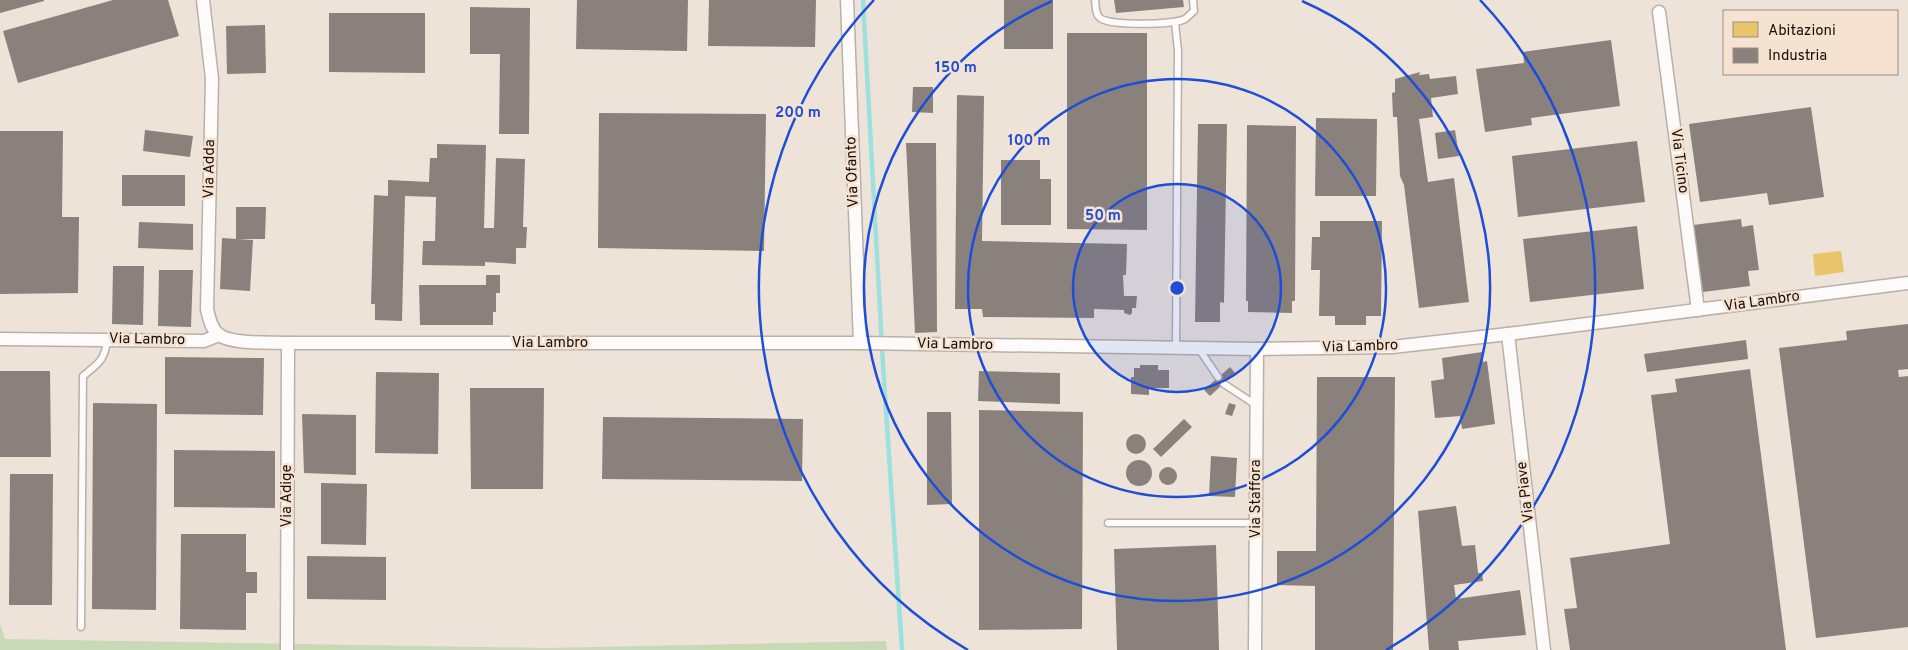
<svg xmlns="http://www.w3.org/2000/svg" width="1908" height="650" font-family="Overpass,sans-serif">
  <rect width="100%" height="100%" fill="#ede3d9"/>
  <path fill="#c7dab5" d="M 0,624 L 5,639 L 547,648 L 886,641 L 887,650 L 0,650 Z"/>
  <path fill="#e9c46a" d="M 1841,251 L 1844,272 L 1815,276 L 1813,254 Z"/>
  <g fill="#8a817c">
    <path d="M 0,0 L 44,0 L 44,1 L 0,13 Z"/>
    <path d="M 113,0 L 168,0 L 179,36 L 18,83 L 3,31 Z"/>
    <path d="M 577,0 L 688,0 L 687,51 L 576,49 Z"/>
    <path d="M 709,0 L 816,0 L 815,47 L 708,46 Z"/>
    <rect x="1004" y="0" width="49" height="49"/>
    <path d="M 1114,0 L 1183,0 L 1184,7 L 1116,13 Z"/>
    <path d="M 470,7 L 530,8 L 529,134 L 499,134 L 500,54 L 470,54 Z"/>
    <path d="M 329,13 L 425,13 L 425,73 L 329,72 Z"/>
    <path d="M 265,25 L 266,73 L 227,74 L 226,26 Z"/>
    <path d="M 1067,33 L 1147,33 L 1147,230 L 1067,229 Z"/>
    <path d="M 1611,40 L 1620,106 L 1531,118 L 1532,125 L 1485,132 L 1476,69 L 1524,63 L 1523,52 Z"/>
    <path d="M 1420,72 L 1419,75 L 1429,74 L 1430,79 L 1456,76 L 1458,94 L 1431,98 L 1433,117 L 1419,119 L 1428,182 L 1454,178 L 1469,302 L 1419,308 L 1404,185 L 1400,176 L 1397,117 L 1393,117 L 1392,93 L 1395,92 L 1395,79 Z"/>
    <path d="M 913,87 L 933,87 L 933,113 L 912,112 Z"/>
    <path d="M 957,95 L 984,96 L 982,241 L 1127,244 L 1126,275 L 1123,275 L 1124,296 L 1137,296 L 1136,308 L 1132,308 L 1132,313 L 1130,315 L 1124,313 L 1124,310 L 1094,309 L 1094,318 L 983,317 L 982,309 L 955,309 Z"/>
    <path d="M 1811,107 L 1824,197 L 1769,205 L 1767,193 L 1700,202 L 1689,124 Z"/>
    <path d="M 599,113 L 766,114 L 764,251 L 598,248 Z"/>
    <path d="M 1316,118 L 1377,119 L 1376,196 L 1315,196 Z"/>
    <path d="M 1198,124 L 1227,124 L 1224,303 L 1220,302 L 1220,322 L 1195,322 Z"/>
    <path d="M 1247,125 L 1296,126 L 1295,301 L 1292,301 L 1292,313 L 1248,312 L 1248,301 L 1246,301 Z"/>
    <path d="M 145,130 L 193,136 L 190,157 L 143,151 Z"/>
    <path d="M 1455,130 L 1459,156 L 1438,159 L 1435,133 Z"/>
    <path d="M 0,131 L 63,131 L 62,217 L 79,217 L 78,293 L 0,294 Z"/>
    <path d="M 1637,141 L 1645,202 L 1518,217 L 1512,156 Z"/>
    <path d="M 906,143 L 936,143 L 937,332 L 915,333 Z"/>
    <path d="M 437,144 L 486,145 L 484,228 L 494,228 L 496,158 L 525,159 L 523,227 L 527,227 L 526,248 L 516,248 L 516,264 L 485,262 L 485,266 L 422,265 L 423,241 L 435,241 L 436,197 L 405,196 L 402,321 L 375,320 L 375,304 L 371,304 L 374,195 L 388,196 L 388,180 L 429,182 L 430,158 L 437,158 Z"/>
    <path d="M 1001,160 L 1040,160 L 1040,179 L 1051,179 L 1051,225 L 1001,225 Z"/>
    <rect x="122" y="175" width="63" height="31"/>
    <path d="M 236,207 L 266,207 L 265,239 L 236,239 Z"/>
    <path d="M 1741,219 L 1742,227 L 1753,225 L 1759,270 L 1748,271 L 1750,286 L 1703,292 L 1693,225 Z"/>
    <path d="M 1320,221 L 1382,221 L 1381,316 L 1366,316 L 1366,325 L 1335,325 L 1335,316 L 1319,316 L 1320,270 L 1311,270 L 1312,237 L 1320,237 Z"/>
    <path d="M 139,222 L 193,224 L 193,250 L 138,248 Z"/>
    <path d="M 1637,226 L 1644,289 L 1530,302 L 1523,239 Z"/>
    <path d="M 222,238 L 253,240 L 250,291 L 220,289 Z"/>
    <path d="M 113,266 L 144,266 L 143,325 L 112,324 Z"/>
    <path d="M 159,270 L 193,270 L 191,327 L 158,326 Z"/>
    <path d="M 486,275 L 500,275 L 500,293 L 496,293 L 496,312 L 493,312 L 493,325 L 420,325 L 419,285 L 486,285 Z"/>
    <path d="M 1908,324 L 1908,369 L 1898,370 L 1899,377 L 1908,376 L 1908,627 L 1816,638 L 1779,348 L 1847,340 L 1846,331 Z"/>
    <path d="M 1746,340 L 1748,359 L 1647,372 L 1644,354 Z"/>
    <path d="M 1482,352 L 1483,362 L 1487,361 L 1495,424 L 1462,429 L 1460,416 L 1435,418 L 1431,381 L 1444,379 L 1442,358 Z"/>
    <path d="M 165,357 L 264,358 L 263,415 L 165,414 Z"/>
    <path d="M 1140,365 L 1158,365 L 1158,370 L 1169,370 L 1169,388 L 1149,388 L 1149,395 L 1131,394 L 1131,377 L 1134,377 L 1134,368 L 1140,368 Z"/>
    <path d="M 1230,367 L 1235,373 L 1210,396 L 1204,390 Z"/>
    <path d="M 1750,369 L 1786,650 L 1570,650 L 1564,609 L 1577,608 L 1570,558 L 1670,544 L 1651,395 L 1677,392 L 1675,379 Z"/>
    <path d="M 0,371 L 50,371 L 51,457 L 0,457 Z"/>
    <path d="M 979,371 L 1060,373 L 1060,404 L 978,401 Z"/>
    <path d="M 376,372 L 439,373 L 438,454 L 375,453 Z"/>
    <path d="M 1317,377 L 1395,377 L 1393,650 L 1315,650 L 1315,586 L 1277,585 L 1277,551 L 1316,551 Z"/>
    <path d="M 470,388 L 544,388 L 543,489 L 471,489 Z"/>
    <path d="M 93,403 L 157,404 L 156,610 L 92,609 Z"/>
    <path d="M 1229,403 L 1236,405 L 1232,416 L 1225,414 Z"/>
    <path d="M 979,410 L 1083,412 L 1082,629 L 979,630 Z"/>
    <path d="M 927,412 L 951,412 L 952,504 L 927,505 Z"/>
    <path d="M 302,414 L 356,415 L 356,475 L 304,473 Z"/>
    <path d="M 603,417 L 803,419 L 802,481 L 602,479 Z"/>
    <path d="M 1184,419 L 1192,427 L 1161,457 L 1153,449 Z"/>
    <circle cx="1136" cy="444" r="10"/>
    <path d="M 174,450 L 275,451 L 275,508 L 174,507 Z"/>
    <path d="M 1211,456 L 1237,458 L 1235,497 L 1209,496 Z"/>
    <circle cx="1139" cy="473" r="13"/>
    <circle cx="1168" cy="476" r="9"/>
    <path d="M 10,474 L 53,474 L 52,605 L 9,605 Z"/>
    <path d="M 321,483 L 367,484 L 366,545 L 321,544 Z"/>
    <path d="M 1456,506 L 1462,546 L 1475,545 L 1478,573 L 1482,573 L 1483,581 L 1454,585 L 1456,599 L 1520,590 L 1526,635 L 1458,641 L 1459,650 L 1429,650 L 1418,511 Z"/>
    <path d="M 181,534 L 246,534 L 246,572 L 257,572 L 257,593 L 246,593 L 246,630 L 180,629 Z"/>
    <path d="M 1216,545 L 1219,650 L 1117,650 L 1114,549 Z"/>
    <path d="M 307,556 L 386,557 L 386,600 L 307,599 Z"/>
  </g>
  <g fill="none" stroke-linecap="round" stroke-linejoin="round">
    <path stroke="#9de0de" stroke-width="4.5" d="M 863,0 L 883,365 L 902,650"/>
    <g stroke="#b8b0a9" stroke-width="9">
      <g id="lane">
        <path d="M 1095,0 C 1096,6 1095,14 1100,18 C 1109,26 1174,25 1185,19 C 1188,17 1191,13 1194,11 L 1193,0"/>
        <path d="M 1175,22 L 1178,51 L 1176,347"/>
        <path d="M 1199,349 L 1218,377"/>
        <path d="M 1224,384 L 1256,405"/>
        <path d="M 1108,523 L 1255,523"/>
        <path d="M 81,627 L 83,376 C 98,364 105,360 107,340"/>
      </g>
    </g>
    <g stroke="#b8b0a9" stroke-width="15">
      <g id="street">
        <path d="M 203,0 L 212,79 L 207,309 C 209,318 211,328 218,334 C 231,345 270,342 288,343 L 860,343 L 1257,349 L 1392,347 L 1508,334 L 1908,283"/>
        <path d="M 847,0 L 860,343"/>
        <path d="M 1659,12 L 1698,310"/>
        <path d="M 1508,334 L 1544,650"/>
        <path d="M 0,339 L 204,341 L 219,335"/>
        <path d="M 287,650 L 288,343"/>
        <path d="M 1255,650 L 1257,349"/>
      </g>
    </g>
    <use href="#lane" stroke="#fcfbf9" stroke-width="6"/>
    <use href="#street" stroke="#fcfbf9" stroke-width="12"/>
  </g>
  <circle cx="1177" cy="288" r="104" fill="#1d4ed8" fill-opacity=".12"/>
  <g fill="none" stroke="#1d4ed8" stroke-width="2.5">
    <circle cx="1177" cy="288" r="104"/>
    <circle cx="1177" cy="288" r="209"/>
    <path d="M1302 1A313 313 0 1 1 1052 1"/>
    <path d="M968 650A418 418 0 0 1 874 0M1480 0A418 418 0 0 1 1386 650"/>
  </g>
  <g text-anchor="middle" dominant-baseline="central" stroke-width="5" stroke-linejoin="round" paint-order="stroke">
    <g font-size="15" fill="#19120c" stroke="#f5e2d1">
      <text transform="translate(1679 161) rotate(83)">Via Ticino</text>
      <text transform="translate(210 169) rotate(-89)">Via Adda</text>
      <text transform="translate(853 172) rotate(-92)">Via Ofanto</text>
      <text transform="translate(1762 302) rotate(-8)">Via Lambro</text>
      <text transform="translate(147 340) rotate(1)">Via Lambro</text>
      <text x="550" y="343">Via Lambro</text>
      <text transform="translate(955 345) rotate(1)">Via Lambro</text>
      <text transform="translate(1360 347) rotate(-2)">Via Lambro</text>
      <text transform="translate(1526 492) rotate(-97)">Via Piave</text>
      <text transform="translate(287 496) rotate(-90)">Via Adige</text>
      <text transform="translate(1256 499) rotate(-90)">Via Staffora</text>
    </g>
  </g>
  <circle cx="1177" cy="288" r="8" fill="#1d4ed8" stroke="#f5e2d1" stroke-width="2.5"/>
  <g font-size="15" text-anchor="middle" font-weight="bold" fill="#1d4ed8" stroke="#f5e2d1" stroke-width="5" stroke-linejoin="round" paint-order="stroke">
    <text x="956" y="72">150 m</text>
    <text x="798" y="117">200 m</text>
    <text x="1029" y="145">100 m</text>
    <text x="1103" y="220">50 m</text>
  </g>
  <rect x="1723" y="10" width="175" height="65" fill="#f5e2d1" stroke="#9d8f82"/>
  <rect x="1733" y="22" width="25" height="15" fill="#e9c46a" stroke="#9d8f82"/>
  <text x="1768" y="35" font-size="15" fill="#19120c">Abitazioni</text>
  <rect x="1733" y="48" width="25" height="15" fill="#8a817c" stroke="#9d8f82"/>
  <text x="1768" y="60" font-size="15" fill="#19120c">Industria</text>
</svg>
